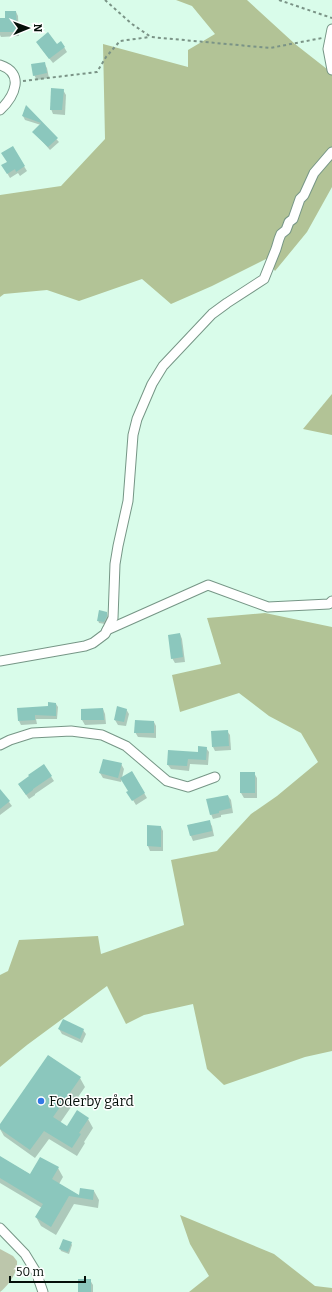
<svg xmlns="http://www.w3.org/2000/svg" width="332" height="1292" font-family="Bitter,serif">
  <rect width="100%" height="100%" fill="#d9fcea"/>
  <path fill="#bcc6ab" d="M 0,1249 L 13,1256 L 17,1261 C 18,1272 9,1285 0,1292 Z"/>
  <g fill="#b2c396">
    <path d="M 176,0 L 247,0 L 295,44 L 332,73 L 332,187 L 307,232 L 275,271 L 266,259 L 212,286 L 171,304 L 142,279 L 79,301 L 47,290 L 4,294 L 0,297 L 0,195 L 61,186 L 105,139 L 103,44 L 188,67 L 188,50 L 215,34 L 192,6 Z"/>
    <path d="M 332,394 L 332,435 L 303,429 Z"/>
    <path d="M 265,613 L 332,627 L 332,1051 L 305,1057 L 224,1085 L 207,1069 L 193,1004 L 144,1015 L 126,1024 L 107,986 L 27,1045 L 0,1067 L 0,975 L 8,971 L 19,940 L 98,936 L 101,954 L 184,925 L 171,860 L 217,851 L 251,814 L 277,796 L 318,762 L 301,733 L 269,716 L 239,693 L 180,712 L 172,675 L 221,664 L 207,618 Z"/>
    <path d="M 180,1215 L 274,1254 L 315,1286 L 332,1288 L 332,1292 L 189,1292 L 209,1276 L 190,1244 Z"/>
  </g>
  <g fill="#0003">
    <path d="M 16,12 L 18,16 L 19,36 L 1,37 L 0,35 L 0,19 L 6,19 Z"/>
    <path d="M 61,42 L 67,52 L 53,63 L 40,47 L 57,45 Z"/>
    <path d="M 44,63 L 47,68 L 49,78 L 37,80 L 34,75 Z"/>
    <path d="M 63,90 L 66,95 L 65,115 L 53,114 L 51,109 Z"/>
    <path d="M 26,107 L 59,142 L 50,150 L 34,132 L 41,125 L 25,120 L 23,116 Z"/>
    <path d="M 12,147 L 27,171 L 20,176 L 18,173 L 10,178 L 3,166 L 8,162 Z"/>
    <path d="M 107,613 L 108,619 L 105,624 L 99,623 L 98,620 Z"/>
    <path d="M 180,634 L 182,639 L 185,662 L 175,663 L 172,658 Z"/>
    <path d="M 56,704 L 58,707 L 57,719 L 36,719 L 37,724 L 21,725 L 19,721 Z"/>
    <path d="M 103,709 L 105,714 L 106,724 L 85,725 L 82,720 L 82,710 Z"/>
    <path d="M 126,709 L 129,714 L 126,726 L 118,725 L 115,720 Z"/>
    <path d="M 154,722 L 156,726 L 156,738 L 138,737 L 135,732 Z"/>
    <path d="M 227,731 L 230,735 L 231,750 L 215,751 L 213,747 Z"/>
    <path d="M 206,748 L 209,752 L 208,765 L 190,764 L 189,771 L 171,769 L 168,765 L 199,753 Z"/>
    <path d="M 121,764 L 124,769 L 121,782 L 103,778 L 100,773 Z"/>
    <path d="M 44,766 L 54,781 L 35,794 L 35,795 L 29,799 L 19,785 Z"/>
    <path d="M 132,772 L 147,798 L 136,805 L 128,792 L 129,791 Z"/>
    <path d="M 241,773 L 254,773 L 257,778 L 257,798 L 244,798 L 241,793 Z"/>
    <path d="M 0,790 L 12,806 L 0,815 Z"/>
    <path d="M 228,796 L 231,800 L 233,813 L 221,815 L 221,817 L 213,819 L 211,814 Z"/>
    <path d="M 209,821 L 212,826 L 214,836 L 193,841 L 191,836 L 189,825 Z"/>
    <path d="M 148,826 L 161,827 L 163,831 L 163,851 L 150,851 L 148,846 Z"/>
    <path d="M 59,1029 L 83,1030 L 86,1034 L 82,1043 L 62,1034 Z"/>
    <path d="M 49,1056 L 80,1078 L 85,1087 L 60,1123 L 67,1127 L 88,1119 L 93,1128 L 84,1142 L 85,1143 L 77,1156 L 49,1139 L 35,1158 L 4,1136 L 0,1129 L 0,1126 Z"/>
    <path d="M 0,1157 L 31,1175 L 58,1168 L 63,1177 L 59,1184 L 80,1196 L 94,1191 L 99,1200 L 98,1208 L 74,1204 L 56,1235 L 41,1226 L 36,1217 L 42,1208 L 0,1183 Z"/>
    <path d="M 71,1243 L 72,1245 L 69,1254 L 61,1251 L 60,1248 Z"/>
    <path d="M 90,1280 L 93,1285 L 93,1292 L 79,1292 Z"/>
  </g>
  <g fill="#8bc7bd">
    <path d="M 5,11 L 16,11 L 17,32 L 0,32 L 0,18 L 5,18 Z"/>
    <path d="M 48,32 L 57,44 L 61,41 L 65,47 L 49,59 L 36,42 Z"/>
    <path d="M 45,62 L 47,73 L 33,76 L 31,64 Z"/>
    <path d="M 51,88 L 64,89 L 62,110 L 50,110 Z"/>
    <path d="M 26,105 L 58,138 L 48,147 L 32,132 L 41,123 L 22,116 Z"/>
    <path d="M 13,146 L 25,166 L 16,172 L 15,169 L 7,174 L 1,165 L 7,162 L 1,153 Z"/>
    <path d="M 99,610 L 107,612 L 107,616 L 104,622 L 97,621 Z"/>
    <path d="M 180,633 L 183,657 L 171,659 L 168,635 Z"/>
    <path d="M 48,702 L 56,703 L 56,716 L 35,715 L 35,720 L 18,721 L 17,708 L 48,706 Z"/>
    <path d="M 117,706 L 127,709 L 124,722 L 114,720 Z"/>
    <path d="M 103,708 L 104,720 L 81,720 L 81,709 Z"/>
    <path d="M 135,720 L 154,721 L 154,733 L 134,733 Z"/>
    <path d="M 228,730 L 229,746 L 212,747 L 211,731 Z"/>
    <path d="M 198,746 L 207,747 L 206,760 L 188,759 L 187,766 L 167,765 L 168,750 L 198,752 Z"/>
    <path d="M 103,759 L 122,763 L 118,778 L 99,773 Z"/>
    <path d="M 44,764 L 52,776 L 33,789 L 33,790 L 26,795 L 18,784 L 29,776 L 28,775 Z"/>
    <path d="M 132,771 L 145,793 L 132,801 L 126,792 L 128,791 L 120,778 Z"/>
    <rect x="240" y="772" width="15" height="21"/>
    <path d="M 0,789 L 10,801 L 0,809 Z"/>
    <path d="M 228,795 L 231,808 L 219,811 L 219,813 L 210,815 L 206,799 Z"/>
    <path d="M 210,820 L 212,831 L 190,836 L 187,825 Z"/>
    <path d="M 147,825 L 161,826 L 161,847 L 147,846 Z"/>
    <path d="M 63,1019 L 84,1029 L 80,1039 L 58,1029 Z"/>
    <path d="M 48,1055 L 81,1077 L 53,1117 L 67,1126 L 77,1110 L 89,1118 L 79,1133 L 81,1134 L 72,1148 L 44,1131 L 30,1150 L 0,1129 L 0,1124 Z"/>
    <path d="M 0,1156 L 30,1174 L 40,1157 L 59,1167 L 52,1179 L 79,1195 L 80,1188 L 94,1190 L 93,1200 L 69,1196 L 51,1227 L 35,1217 L 43,1204 L 0,1178 Z"/>
    <path d="M 63,1239 L 72,1242 L 68,1252 L 59,1249 Z"/>
    <rect x="78" y="1279" width="13" height="13"/>
  </g>
  <g fill="none" stroke-linecap="round" stroke-linejoin="round">
    <g stroke="#769686" stroke-width="11">
      <g id="minor">
        <path d="M 332,29 L 328,49 L 332,70"/>
        <path d="M 0,65 C 25,73 15,96 0,110"/>
        <path d="M 107,630 L 208,585 L 268,607 L 329,604 L 332,601"/>
        <path d="M 0,661 L 85,646 L 93,643 L 105,634 L 113,618 L 115,564 L 118,546 L 128,501 L 133,435 L 137,419 L 152,384 L 163,366 L 212,314 L 227,303 L 264,279 L 276,249 L 279,239 L 281,234 L 286,230 L 289,222 L 293,219 L 300,199 L 304,195 L 314,173 L 332,152"/>
        <path d="M 0,745 L 10,740 L 32,733 L 71,731 L 102,735 L 126,746 L 167,781 L 188,787 L 215,777"/>
        <path d="M 0,1228 L 25,1254 L 36,1272 L 43,1292"/>
      </g>
    </g>
    <g stroke="#7a9386" stroke-width="2" stroke-dasharray="3 3" stroke-linecap="butt">
      <path d="M 105,0 L 132,24 L 151,37 L 270,48 L 322,38"/>
      <path d="M 279,0 L 332,18"/>
      <path d="M 23,81 L 97,72 L 106,57 L 120,41 L 150,37"/>
    </g>
    <use href="#minor" stroke="#fff" stroke-width="9"/>
  </g>
  <circle fill="#3378e5" stroke="#fff" stroke-width="1.5" cx="41" cy="1101" r="4"/>
  <g text-anchor="middle" dominant-baseline="central" stroke-width="3" stroke-linejoin="round" paint-order="stroke">
    <g font-size="14" fill="#040f09" stroke="#fff" text-anchor="start">
      <text x="49" y="1101">Foderby gård</text>
    </g>
  </g>
  <g transform="translate(28 28) rotate(89)" stroke="#ffffff" stroke-width="3" paint-order="stroke">
  <path d="M0-3L7 15L0 10L-7 15Z" fill="#040f09"/>
  <text y="-6" font-size="11" font-weight="bold" text-anchor="middle" fill="#040f09">N</text>
  </g>
  <path d="M10 1276v6h75v-6" fill="none" stroke="#040f09" stroke-width="2"/>
  <text x="16" y="1276" font-size="12" fill="#040f09" stroke="#ffffff" stroke-width="3" paint-order="stroke">50 m</text>
</svg>
